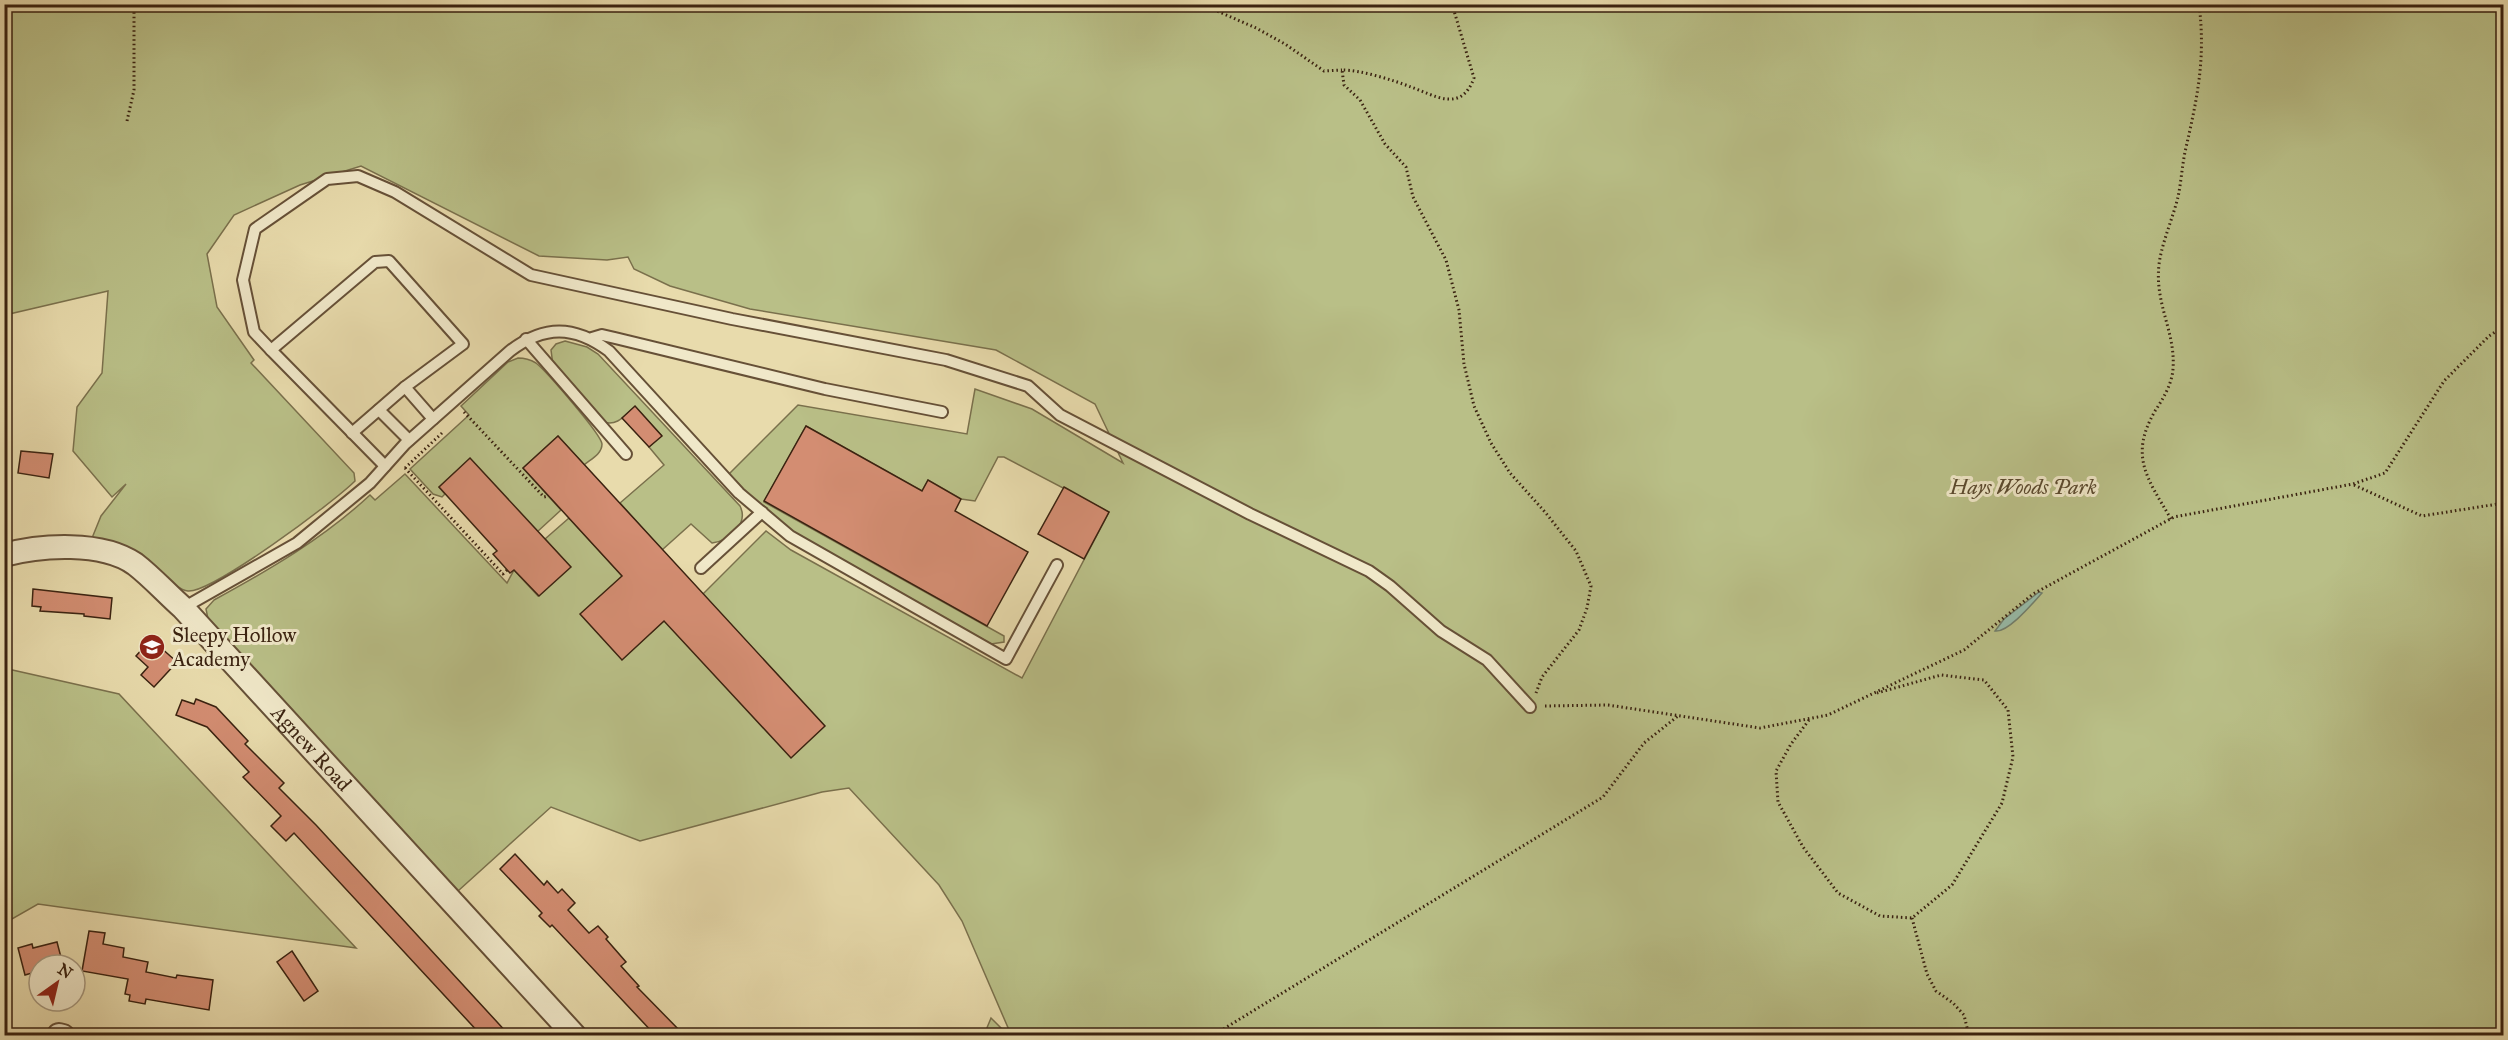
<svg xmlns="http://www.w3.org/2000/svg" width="2508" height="1040" font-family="'IM FELL Great Primer',serif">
  <rect width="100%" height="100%" fill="#e8dbac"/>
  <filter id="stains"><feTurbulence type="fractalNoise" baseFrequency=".00333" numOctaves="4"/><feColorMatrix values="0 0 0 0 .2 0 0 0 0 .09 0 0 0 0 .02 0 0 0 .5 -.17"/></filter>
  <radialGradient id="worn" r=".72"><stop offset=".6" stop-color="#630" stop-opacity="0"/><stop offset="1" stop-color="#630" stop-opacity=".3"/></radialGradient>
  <g fill="#b9bf87" stroke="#7a704c" stroke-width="1.5">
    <path d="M 4,5 L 2503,5 L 2503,1035 L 1009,1035 L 1009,1030 L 962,921 L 939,885 L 849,788 L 822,792 L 640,841 L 551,807 L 458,891 L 208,619 L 206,609 L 214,600 C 269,570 324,538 370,495 L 375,500 L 405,474 L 507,583 L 514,570 L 538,596 L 570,567 L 545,539 L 569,518 L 626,580 L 622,659 L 664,621 L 703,594 L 766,531 L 791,550 L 1022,678 L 1109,512 L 1004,457 L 998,457 L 975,501 L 961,499 L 928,480 L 922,491 L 806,426 L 764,502 L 1004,636 L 1004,642 L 991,644 L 792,531 L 762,508 L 729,474 L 798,405 L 967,434 L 975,389 L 1032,409 L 1123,463 L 1095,404 L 996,350 L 750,309 L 670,286 L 634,269 L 628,257 L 607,260 L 539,256 L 361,166 L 300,185 L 234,215 L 207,254 L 217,307 L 254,360 L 251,363 L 354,473 L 355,481 C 334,502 212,593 188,591 C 177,590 163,573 154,567 C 136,555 112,547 92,538 L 101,516 L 126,484 L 112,497 L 73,451 L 77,407 L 102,373 L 108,291 L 5,315 Z"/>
    <path d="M 565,341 L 587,347 L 598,354 L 740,506 C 749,524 729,541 712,543 L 691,524 L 662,550 L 620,503 L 664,465 L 649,447 L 661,435 L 635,407 C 626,414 617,427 604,422 L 553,365 L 551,350 L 556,344 Z"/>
    <path d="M 518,358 C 524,358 531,360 536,363 C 546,371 601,434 602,444 C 602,454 591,459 584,465 L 558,436 L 523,468 L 561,510 L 537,532 L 470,459 L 439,487 L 445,494 L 442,497 L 433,494 L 410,469 L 469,415 L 461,406 L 508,362 Z"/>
    <path d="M 8,669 L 119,694 L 356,948 L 38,904 L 5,923 L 4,670 Z"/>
    <path d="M 991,1018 L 1008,1035 L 984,1035 Z"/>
  </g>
  <path fill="#97bba8" stroke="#727e6b" stroke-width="1.5" d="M 2039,592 L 2042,593 C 2033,603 2008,633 1995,631 L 2004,619 Z"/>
  <g fill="#d38d72" stroke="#3a2210" stroke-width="1.5">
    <path d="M 635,406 L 662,436 L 649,447 L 622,418 Z"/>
    <path d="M 806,426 L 922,491 L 928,480 L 961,499 L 955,511 L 1028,552 L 987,626 L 764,501 Z"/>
    <path d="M 558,436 L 825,726 L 791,758 L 664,621 L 622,660 L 580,614 L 622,576 L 523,468 Z"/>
    <path d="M 21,451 L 53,454 L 49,478 L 18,473 Z"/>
    <path d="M 470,458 L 571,567 L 539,596 L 514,570 L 510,573 L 493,554 L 497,551 L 439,487 Z"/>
    <path d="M 1064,487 L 1109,512 L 1084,559 L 1038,534 Z"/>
    <path d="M 33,589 L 112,598 L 110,619 L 84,616 L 84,614 L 40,611 L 41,607 L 32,606 Z"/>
    <path d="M 151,639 L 177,662 L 154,687 L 141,675 L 148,667 L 136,656 Z"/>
    <path d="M 196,699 L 216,707 L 248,741 L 245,744 L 284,783 L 279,788 L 316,825 L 509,1035 L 481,1035 L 294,833 L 286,841 L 271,826 L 281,816 L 243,777 L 249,772 L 207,727 L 176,715 L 182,700 L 194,704 Z"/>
    <path d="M 515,854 L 544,885 L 547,881 L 558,893 L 562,889 L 575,903 L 568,910 L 589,933 L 598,926 L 608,937 L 606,939 L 626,962 L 621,966 L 639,986 L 637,987 L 684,1035 L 655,1035 L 552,925 L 550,927 L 539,916 L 542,913 L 500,869 Z"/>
    <path d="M 89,931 L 105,933 L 103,944 L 124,948 L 123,957 L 148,962 L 146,972 L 176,978 L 177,975 L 213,980 L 209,1010 L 146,999 L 145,1004 L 129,1001 L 130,995 L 125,994 L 128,979 L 82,971 Z"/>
    <path d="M 57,942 L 63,965 L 39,965 L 39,971 L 25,975 L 18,948 L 32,944 L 33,948 Z"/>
    <path d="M 292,951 L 318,991 L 304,1001 L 277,962 Z"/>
  </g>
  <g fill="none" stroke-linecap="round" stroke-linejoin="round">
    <g stroke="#665037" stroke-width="14">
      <g id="service">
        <path d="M 592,338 L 602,335 L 615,338 L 825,389 L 942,412"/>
        <path d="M 526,339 L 626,454"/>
        <path d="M 271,350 L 254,332 L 243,280 L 255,229 L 327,179 L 358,176 L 395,192 L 531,275 L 732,319 L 946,360 L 1028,386 L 1060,415 L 1250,514 L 1369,571 L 1390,586 L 1441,631 L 1487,660 L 1530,707"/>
        <path d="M 379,410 L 409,440"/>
        <path d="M 352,433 L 405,387"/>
        <path d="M 385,466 L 271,350 L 375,262 L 389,261 L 463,344 L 405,387 L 433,419"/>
        <path d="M 701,568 L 762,512"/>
        <path d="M 183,608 L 297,543 L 370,483 L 405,444 L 510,351 C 544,325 574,325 609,351 L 739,493 L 790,536 L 1006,659 L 1057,565"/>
      </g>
    </g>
    <g stroke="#665037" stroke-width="26">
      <g id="minor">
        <path id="s1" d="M 4,555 C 41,545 102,541 135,564 C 152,577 167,594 183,608 L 575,1036"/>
        <path d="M 59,1035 L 63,1036"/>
      </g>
    </g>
    <g stroke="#3a2210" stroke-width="3" stroke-dasharray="1.5 3" stroke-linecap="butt">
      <path d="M 1201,4 L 1256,28 L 1285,44 L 1324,71 L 1342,70"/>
      <path d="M 1452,4 L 1474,78 C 1461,113 1436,96 1411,87 C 1393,80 1361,70 1342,70 L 1344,85 L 1360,100 L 1385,144 L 1406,167 L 1413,197 L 1446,260 L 1459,310 L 1464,364 L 1474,406 L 1491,443 L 1510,473 L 1545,512 L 1576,551 L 1591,586 L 1587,608 L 1579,630 L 1542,677 L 1536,693"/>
      <path d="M 127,121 L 134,90 L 134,4"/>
      <path d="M 464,412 L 544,497 L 548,496"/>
      <path d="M 405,468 L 442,433"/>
      <path d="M 405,468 L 503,574 L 507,570"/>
      <path d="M 2354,485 L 2422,516 L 2504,503"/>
      <path d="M 2171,519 C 2147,478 2129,456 2155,411 C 2163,399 2172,384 2173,369 C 2176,330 2152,301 2160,258 C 2164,238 2173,217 2178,197 C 2181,183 2182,167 2185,152 C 2197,99 2206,60 2199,4"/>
      <path d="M 1545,706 L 1608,705 L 1760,728 L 1828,715 L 1964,650 L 2033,594 L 2174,517 L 2353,484 L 2385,473 L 2444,381 L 2489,336 L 2504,326"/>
      <path d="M 1809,720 L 1791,744 L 1776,771 L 1778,802 L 1803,847 L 1838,893 L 1880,916 L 1912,918 L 1952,885 L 2002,803 L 2013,757 L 2008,710 L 1984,680 L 1941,675 L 1877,693"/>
      <path d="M 1912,918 L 1927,974 L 1936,991 L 1953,1003 L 1964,1015 L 1969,1036"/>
      <path d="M 995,1036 L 996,1028"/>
      <path d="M 1212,1036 L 1603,797 L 1644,743 L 1678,716"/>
    </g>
    <use href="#service" stroke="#f0e8c9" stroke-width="10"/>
    <use href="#minor" stroke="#f0e8c9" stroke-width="22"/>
  </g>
  <defs>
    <g id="school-disc" transform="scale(1.35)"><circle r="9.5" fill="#8f2418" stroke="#f0e8c9"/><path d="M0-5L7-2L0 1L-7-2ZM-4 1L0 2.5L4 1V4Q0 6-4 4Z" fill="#fff"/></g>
  </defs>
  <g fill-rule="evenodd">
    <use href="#school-disc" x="152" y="647"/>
  </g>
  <g text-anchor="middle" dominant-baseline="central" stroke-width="6" stroke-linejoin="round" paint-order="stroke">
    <g font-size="21" font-style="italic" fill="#5a492e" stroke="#f0e8c9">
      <text x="2023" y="487">Hays Woods Park</text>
    </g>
    <g font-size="21" fill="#3a2210" stroke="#f0e8c9" text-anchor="start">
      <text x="172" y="635">Sleepy Hollow<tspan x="172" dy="24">Academy</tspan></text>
    </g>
    <g font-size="21" fill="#3a2210" stroke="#f0e8c9">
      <text stroke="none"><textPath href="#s1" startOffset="390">Agnew Road</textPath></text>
    </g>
  </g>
  <rect width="2508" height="1040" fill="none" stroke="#e8dbac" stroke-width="24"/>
  <rect x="6" y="6" width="2496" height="1028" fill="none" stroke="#3a2210" stroke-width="3"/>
  <rect x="12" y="12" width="2484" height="1016" fill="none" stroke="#3a2210" stroke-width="1.5"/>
  <g transform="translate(57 983) rotate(34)"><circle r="28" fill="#f0e8c9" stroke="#a7997f" stroke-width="1.5"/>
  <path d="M0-4.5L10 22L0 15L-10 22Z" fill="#8f2418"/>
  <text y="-9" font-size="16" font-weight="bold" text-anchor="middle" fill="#3a2210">N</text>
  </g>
  <rect width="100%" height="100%" filter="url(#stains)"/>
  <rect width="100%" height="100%" fill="url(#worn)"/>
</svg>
